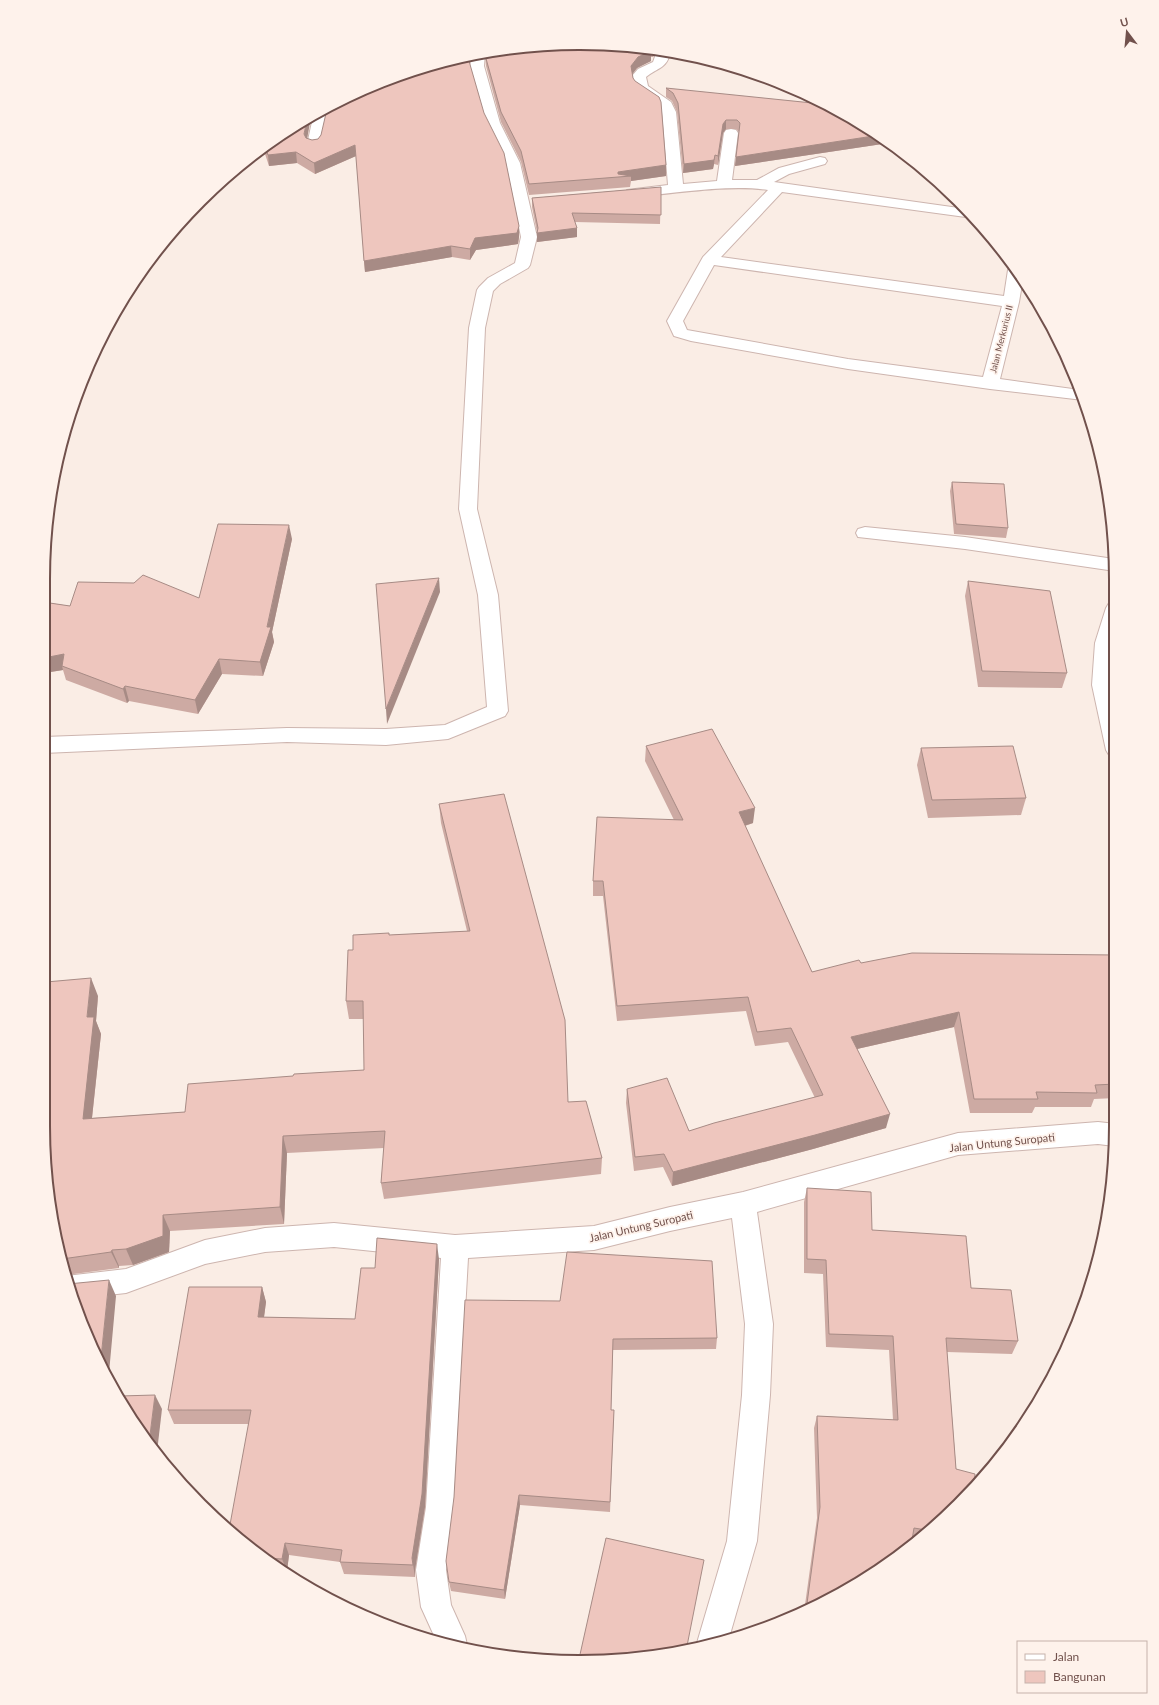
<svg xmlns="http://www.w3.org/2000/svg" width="1159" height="1705" font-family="Lato,sans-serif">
  <rect width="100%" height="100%" fill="#faede5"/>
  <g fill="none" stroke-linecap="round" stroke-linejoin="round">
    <g stroke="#cdb5af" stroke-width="2">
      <g id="street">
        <path d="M 657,51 L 670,52 C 668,68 657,68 646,77 L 648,86 L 671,102 L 676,112 L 683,184 L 717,181 L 724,133 L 726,130 L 731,129 L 736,130 L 738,133 L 732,180 L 757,180 L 779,168 L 820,157 L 825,158 L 827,161 L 825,164 L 789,174 L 774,182 L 966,209 L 973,218 L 782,192 L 721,257 L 1004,296 L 1008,270 L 1013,266 L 1023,278 L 1019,302 L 1000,379 L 1080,390 L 1083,400 L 990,389 L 848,369 L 691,341 L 674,336 L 667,321 L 703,257 L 768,190 C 727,184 673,194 632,197 L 627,196 L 625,193 L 627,190 L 668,185 L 662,112 L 660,107 L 636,91 L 634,88 L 632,76 L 638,69 L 653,62 ZM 714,265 L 1002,306 L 983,377 L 848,359 L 687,330 L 683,321 Z"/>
        <path d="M 485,52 L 484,66 L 500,123 L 520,163 L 537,237 L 530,265 L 528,268 L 500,284 L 493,291 L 485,328 L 477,509 L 498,595 L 508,711 L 505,716 L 448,739 L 386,745 L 287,742 L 44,753 L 44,737 L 287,728 L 386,729 L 445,725 L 487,707 L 478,595 L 459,509 L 469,328 L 477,290 L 479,287 L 488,278 L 515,263 L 521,237 L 506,163 L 486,123 L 470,66 L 472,54 Z"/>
        <path d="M 326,109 L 328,112 L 321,145 L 319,148 L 314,149 L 309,148 L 307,145 L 313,117 Z"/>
        <path d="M 865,527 L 965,537 L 1114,559 L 1115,571 L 965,549 L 858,537 L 856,533 L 858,529 Z"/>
        <path d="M 1116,601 L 1116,639 L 1112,685 L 1116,703 L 1116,758 L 1109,755 L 1106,750 L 1092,685 L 1095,643 L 1106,608 L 1109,603 Z"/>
        <path d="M 1098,1122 L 1116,1124 L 1114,1146 L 1098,1144 L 958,1155 L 757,1212 L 773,1324 L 770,1395 L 757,1541 L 729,1638 L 699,1647 L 697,1643 L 727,1541 L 742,1395 L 745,1324 L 732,1218 L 670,1231 L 594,1250 L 468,1258 L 454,1507 L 446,1570 L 451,1605 L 465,1636 L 467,1645 L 466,1649 L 436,1640 L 421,1607 L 416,1570 L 426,1507 L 441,1258 L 334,1247 L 265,1252 L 205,1264 L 126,1293 L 72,1299 L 66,1276 L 126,1269 L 205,1240 L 265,1228 L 334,1223 L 455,1235 L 594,1226 L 670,1207 L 743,1192 L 958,1133 Z"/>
      </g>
    </g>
    <use href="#street" fill="#fff" fill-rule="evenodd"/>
  </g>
  <g fill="#cdaaa3">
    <path d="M 579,43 L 656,51 L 653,57 L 651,57 L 651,61 L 637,68 L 632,74 L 633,78 L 666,165 L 666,176 L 631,181 L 630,187 L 529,195 L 521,162 L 501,122 L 486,66 L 485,55 Z"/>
    <path d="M 671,52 L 684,53 L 694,56 L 670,57 Z"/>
    <path d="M 471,55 L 470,60 L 454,60 Z"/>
    <path d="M 666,88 L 877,133 L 889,143 L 735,166 L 739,132 L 736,129 L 726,129 L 723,133 L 718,165 L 714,164 L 713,169 L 683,173 L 677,112 L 672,101 L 666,97 Z"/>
    <path d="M 281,134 L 312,140 L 318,139 L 321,135 L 519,237 L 518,244 L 476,250 L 470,260 L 452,257 L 365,272 L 356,156 L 315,174 L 297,163 L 269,166 L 263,148 Z"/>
    <path d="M 661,187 L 660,224 L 575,222 L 577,228 L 577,237 L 537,242 L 537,232 L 532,207 L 532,198 Z"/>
    <path d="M 952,482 L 1008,528 L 1006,538 L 954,534 L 950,491 Z"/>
    <path d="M 292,539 L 272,632 L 274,642 L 263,676 L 222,674 L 198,714 L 129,701 L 127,703 L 66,680 L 63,670 L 44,673 L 43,602 L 70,606 L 199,598 Z"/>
    <path d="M 968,581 L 1067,673 L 1062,688 L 978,687 L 965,596 Z"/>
    <path d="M 646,746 L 753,823 L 745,826 L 812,972 L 861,963 L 1116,955 L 1116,1098 L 1094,1099 L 1091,1107 L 1035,1107 L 1032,1113 L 970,1113 L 954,1027 L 857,1049 L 886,1128 L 813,1149 L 672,1186 L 663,1167 L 634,1171 L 626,1103 L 627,1089 L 689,1131 L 815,1098 L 788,1042 L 755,1046 L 746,1011 L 617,1021 L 603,896 L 593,896 L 593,881 L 674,820 L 645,761 Z"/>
    <path d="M 921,748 L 1026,798 L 1021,815 L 928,818 L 917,765 Z"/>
    <path d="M 439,804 L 568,1102 L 602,1158 L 601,1174 L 384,1199 L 381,1183 L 384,1148 L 287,1153 L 284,1224 L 170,1231 L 169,1252 L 133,1265 L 119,1266 L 119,1268 L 66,1275 L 48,1196 L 98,996 L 96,1021 L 101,1034 L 92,1118 L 185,1112 L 293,1076 L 364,1070 L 364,1019 L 349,1019 L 346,1001 L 353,950 L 390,935 L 467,931 L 441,823 Z"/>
    <path d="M 807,1188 L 872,1230 L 971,1288 L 1018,1341 L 1012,1354 L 947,1352 L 959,1505 L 848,1590 L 804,1612 L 817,1518 L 814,1428 L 817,1416 L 893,1420 L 889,1350 L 826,1347 L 823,1274 L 804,1273 L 804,1202 Z"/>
    <path d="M 439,1259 L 425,1507 L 415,1570 L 415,1577 L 344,1574 L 340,1562 L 289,1555 L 287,1571 L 253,1551 L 248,1424 L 174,1424 L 168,1410 L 262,1287 L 266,1302 L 264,1317 L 355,1319 L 375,1268 Z"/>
    <path d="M 560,1301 L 717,1338 L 716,1349 L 613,1350 L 611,1410 L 614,1410 L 610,1512 L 520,1505 L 505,1599 L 451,1591 L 449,1582 Z"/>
  </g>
  <g fill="#a78b85">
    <path d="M 653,50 L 656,51 L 653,57 Z"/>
    <path d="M 651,51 L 651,61 L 637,68 L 631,76 L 631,66 L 638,57 Z"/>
    <path d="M 311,117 L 306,145 L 304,134 L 307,120 Z"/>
    <path d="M 726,120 L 726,129 L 723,133 L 718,165 L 718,156 L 723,124 Z"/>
    <path d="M 880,135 L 889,143 L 735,166 L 736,157 Z"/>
    <path d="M 355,145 L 356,156 L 315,174 L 314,163 Z"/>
    <path d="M 296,152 L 297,163 L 269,166 L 268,155 Z"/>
    <path d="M 715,155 L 714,164 L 713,169 L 683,173 L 684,164 Z"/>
    <path d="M 666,165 L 666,176 L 631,181 L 631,176 L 618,177 L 618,172 Z"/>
    <path d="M 519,226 L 519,237 L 518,244 L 476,250 L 470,260 L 470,249 L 475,238 Z"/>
    <path d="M 577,228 L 577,237 L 537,242 L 537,233 Z"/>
    <path d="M 451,246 L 452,257 L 365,272 L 364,261 Z"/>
    <path d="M 289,525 L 292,539 L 272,632 L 274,642 L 263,676 L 260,662 Z"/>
    <path d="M 439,578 L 440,592 L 387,724 L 386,709 Z"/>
    <path d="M 64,654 L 62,666 L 63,670 L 44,673 L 44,658 Z"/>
    <path d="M 219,659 L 222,674 L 198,714 L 195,700 Z"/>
    <path d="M 125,686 L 129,701 L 127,703 L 123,689 Z"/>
    <path d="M 755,808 L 753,823 L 737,828 L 739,812 Z"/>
    <path d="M 91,978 L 98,996 L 96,1021 L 101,1034 L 90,1136 L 83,1119 L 87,1017 Z"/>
    <path d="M 959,1012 L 954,1027 L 848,1051 L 851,1037 Z"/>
    <path d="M 890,1114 L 886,1128 L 813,1149 L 672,1186 L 673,1172 Z"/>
    <path d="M 283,1136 L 287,1153 L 284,1224 L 280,1207 Z"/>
    <path d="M 163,1215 L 170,1231 L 169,1252 L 133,1265 L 126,1249 Z"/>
    <path d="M 437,1244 L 439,1259 L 425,1507 L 415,1570 L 415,1577 L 412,1558 Z"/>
    <path d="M 112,1250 L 119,1266 L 119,1268 L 111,1252 Z"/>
    <path d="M 109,1280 L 116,1296 L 109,1373 L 101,1358 Z"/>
    <path d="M 262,1287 L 266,1302 L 262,1332 L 258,1317 Z"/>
    <path d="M 155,1395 L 162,1409 L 157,1452 L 149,1443 Z"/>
    <path d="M 519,1495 L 520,1505 L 505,1599 L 504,1590 Z"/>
    <path d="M 285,1543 L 289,1555 L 287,1571 L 282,1559 Z"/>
  </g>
  <g fill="#eec6be" stroke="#a78b85">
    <path d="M 579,43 L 651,50 L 651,51 L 638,57 L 631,66 L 633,78 L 635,81 L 659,97 L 661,102 L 666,165 L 618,172 L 618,174 L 631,176 L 529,184 L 521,151 L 501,112 L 485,55 L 485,52 Z"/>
    <path d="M 452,60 L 469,61 L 484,113 L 504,153 L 519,226 L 517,233 L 475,238 L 470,249 L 451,246 L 364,261 L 355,145 L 314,163 L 296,152 L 268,155 L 265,147 L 281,134 L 307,120 L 304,134 L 306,138 L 312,140 L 318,139 L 321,135 L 327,109 L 374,84 Z"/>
    <path d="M 666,88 L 822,104 L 877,133 L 880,135 L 736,157 L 740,123 L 737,120 L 726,120 L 723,124 L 718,156 L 715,155 L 714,160 L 684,164 L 678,103 L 673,93 Z"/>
    <path d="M 661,187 L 661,215 L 572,213 L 577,228 L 537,233 L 538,228 L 532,198 Z"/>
    <path d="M 952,482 L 1004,484 L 1008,528 L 956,524 Z"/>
    <path d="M 218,524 L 289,525 L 267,627 L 271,627 L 260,662 L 219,659 L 195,700 L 125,686 L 123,689 L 62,666 L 64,654 L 44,658 L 43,602 L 70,606 L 78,582 L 134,583 L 143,575 L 199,598 Z"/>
    <path d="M 439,578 L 386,709 L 376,584 Z"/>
    <path d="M 968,581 L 1050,591 L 1067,673 L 982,671 Z"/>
    <path d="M 712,729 L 755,808 L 739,812 L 812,972 L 859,960 L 861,963 L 912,953 L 1116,955 L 1116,1084 L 1095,1085 L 1097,1093 L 1036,1092 L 1038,1099 L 974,1099 L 959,1012 L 851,1037 L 890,1114 L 815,1135 L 673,1172 L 664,1154 L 635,1157 L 627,1089 L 667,1078 L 689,1131 L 714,1123 L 823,1095 L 791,1028 L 757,1032 L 748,997 L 617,1006 L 603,881 L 593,881 L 597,817 L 683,820 L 646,746 Z"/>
    <path d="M 1013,746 L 1026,798 L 932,800 L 921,748 Z"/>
    <path d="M 504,794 L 565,1020 L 568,1102 L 586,1101 L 602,1158 L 381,1183 L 385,1131 L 283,1136 L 280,1207 L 163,1215 L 163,1236 L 126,1249 L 112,1250 L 111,1252 L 62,1259 L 48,1196 L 46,982 L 91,978 L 87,1017 L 94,1017 L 83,1119 L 185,1112 L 188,1084 L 293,1076 L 294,1074 L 364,1070 L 363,1001 L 346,1001 L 348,950 L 353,950 L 353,935 L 389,933 L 389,935 L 470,931 L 439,804 Z"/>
    <path d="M 807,1188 L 871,1192 L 872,1230 L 966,1236 L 971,1288 L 1011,1290 L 1018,1341 L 946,1338 L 956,1469 L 975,1474 L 974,1486 L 959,1505 L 926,1530 L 914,1528 L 912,1540 L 848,1590 L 806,1611 L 820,1507 L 817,1416 L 898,1420 L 893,1336 L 829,1334 L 826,1260 L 807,1259 Z"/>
    <path d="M 377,1238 L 437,1244 L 422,1494 L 412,1558 L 413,1565 L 340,1562 L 342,1550 L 285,1543 L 282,1559 L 265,1558 L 253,1551 L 229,1530 L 251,1410 L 168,1410 L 189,1287 L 262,1287 L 258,1317 L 355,1319 L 361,1268 L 375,1268 Z"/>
    <path d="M 567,1252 L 712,1261 L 717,1338 L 613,1339 L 611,1410 L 614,1410 L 610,1502 L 519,1495 L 504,1590 L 449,1582 L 446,1561 L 454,1497 L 465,1300 L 560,1301 Z"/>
    <path d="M 109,1280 L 101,1358 L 71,1298 L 68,1284 Z"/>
    <path d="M 155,1395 L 149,1443 L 134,1424 L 120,1396 Z"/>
    <path d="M 606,1538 L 704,1560 L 686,1651 L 579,1659 Z"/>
    <path d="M 506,1652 L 527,1659 L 504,1656 Z"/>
  </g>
  <g text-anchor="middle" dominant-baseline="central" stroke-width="3.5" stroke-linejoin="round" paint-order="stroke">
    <g font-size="9" fill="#71514c" stroke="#fef2eb">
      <text transform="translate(1001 339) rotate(-76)">Jalan Merkurius II</text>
    </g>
    <g font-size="11" fill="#71514c" stroke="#fef2eb">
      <text transform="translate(1002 1142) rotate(-6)">Jalan Untung Suropati</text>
      <text transform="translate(641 1226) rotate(-13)">Jalan Untung Suropati</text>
    </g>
  </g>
  <path d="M0 0H1159V1705H0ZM579 50H580A529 529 0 0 1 1109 579V1126A529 529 0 0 1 580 1655H579A529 529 0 0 1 50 1126V579A529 529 0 0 1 579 50Z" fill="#fef2eb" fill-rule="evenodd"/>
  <path fill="none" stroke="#71514c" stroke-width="2" d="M579 50H580A529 529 0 0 1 1109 579V1126A529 529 0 0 1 580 1655H579A529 529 0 0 1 50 1126V579A529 529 0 0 1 579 50Z"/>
  <rect x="1017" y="1641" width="130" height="52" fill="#fef2eb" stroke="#c6b2ab"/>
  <rect x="1025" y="1654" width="20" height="6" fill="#ffffff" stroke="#c6b2ab"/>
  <text x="1053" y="1661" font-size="12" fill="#71514c">Jalan</text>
  <rect x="1025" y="1671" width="20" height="12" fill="#eec6be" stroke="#c6b2ab"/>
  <text x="1053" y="1681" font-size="12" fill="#71514c">Bangunan</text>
  <g transform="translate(1127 32) rotate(344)" stroke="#fef2eb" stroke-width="3" paint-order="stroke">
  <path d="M0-3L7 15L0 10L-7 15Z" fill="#71514c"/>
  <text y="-6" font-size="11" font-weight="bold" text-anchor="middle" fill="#71514c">U</text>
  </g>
</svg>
